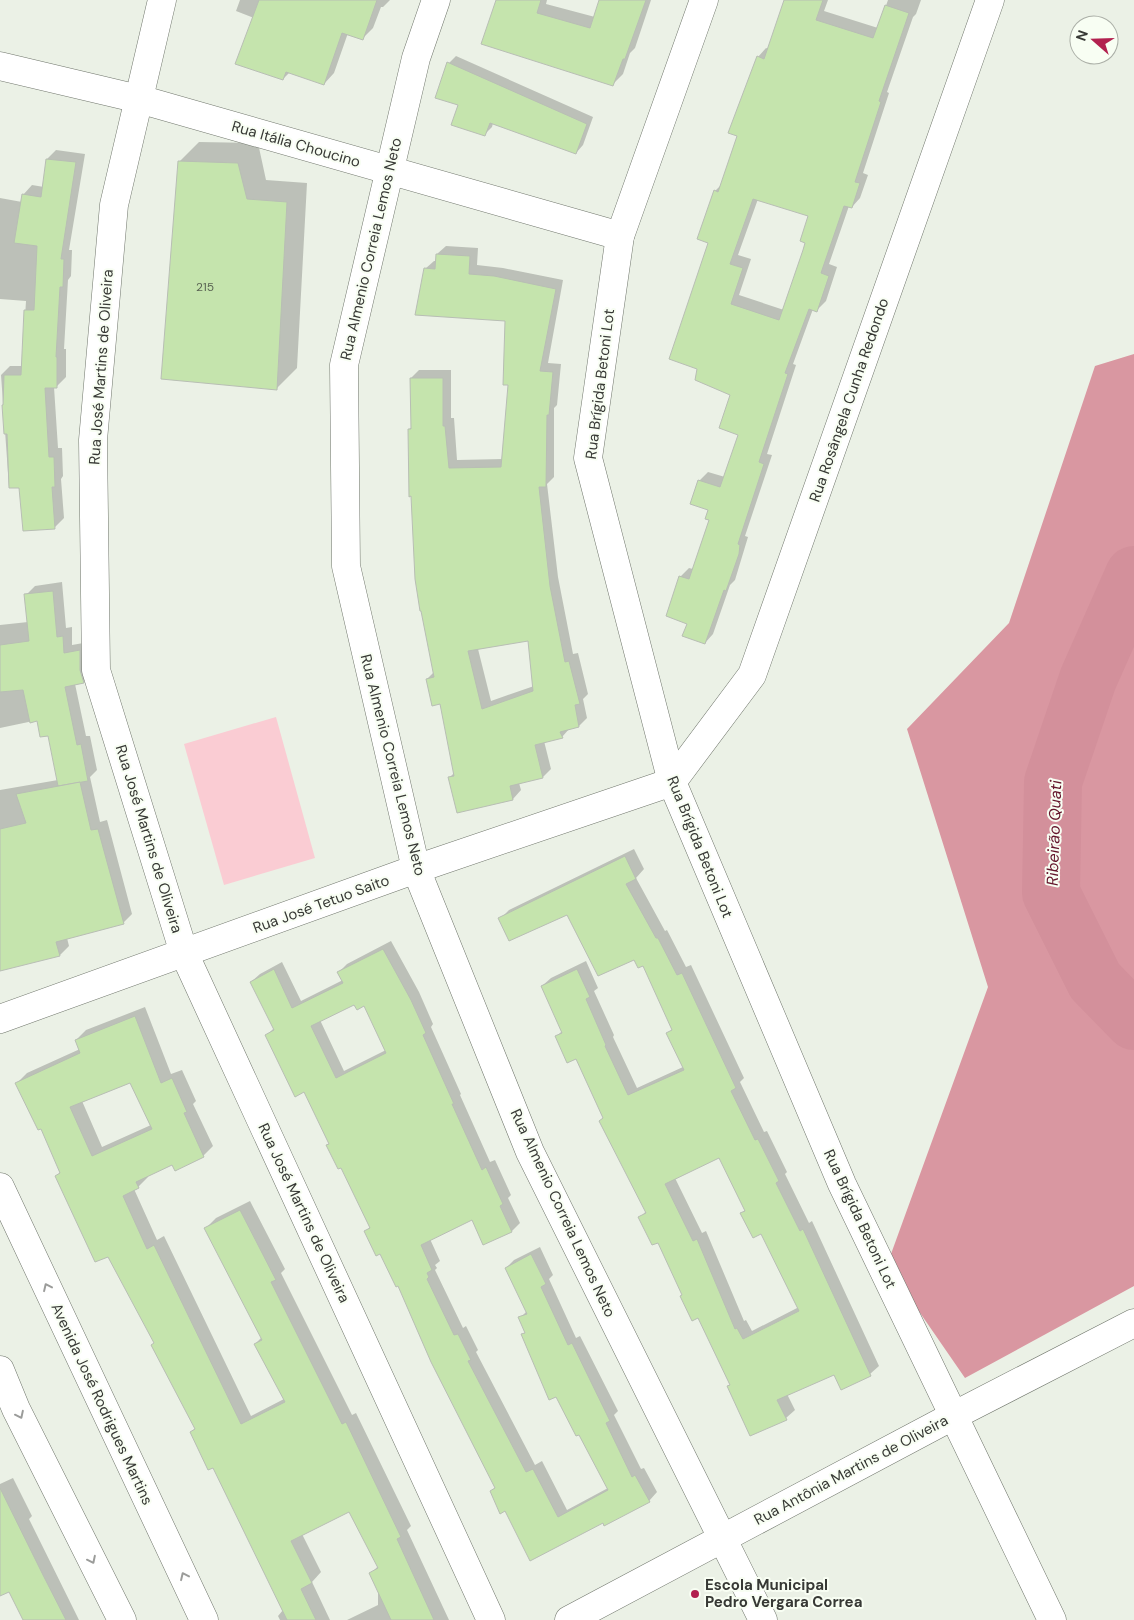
<svg xmlns="http://www.w3.org/2000/svg" width="1134" height="1620" font-family="'DM Sans',sans-serif">
  <rect width="100%" height="100%" fill="#ebf1e6"/>
  <path fill="#faccd3" d="M 276,717 L 315,858 L 224,885 L 184,744 Z"/>
  <path fill="#d997a1" d="M 1134,354 L 1134,1286 L 965,1378 L 887,1265 L 988,987 L 907,729 L 1009,623 L 1095,366 Z"/>
  <g fill="#0003" fill-rule="evenodd">
    <path d="M 240,0 L 390,0 L 383,7 L 381,7 L 373,28 L 363,38 L 348,33 L 334,73 L 324,84 L 290,72 L 283,79 L 254,18 L 236,11 Z"/>
    <path d="M 498,0 L 547,0 L 546,4 L 595,17 L 601,0 L 651,0 L 635,48 L 630,53 L 623,74 L 613,84 Z"/>
    <path d="M 785,0 L 828,0 L 824,11 L 878,28 L 888,0 L 921,0 L 916,14 L 913,17 L 887,92 L 889,93 L 863,173 L 868,175 L 860,198 L 852,207 L 849,206 L 829,264 L 837,267 L 826,301 L 817,310 L 813,309 L 793,364 L 796,365 L 767,454 L 772,455 L 745,536 L 748,537 L 735,580 L 730,585 L 713,634 L 705,643 L 688,623 L 680,577 L 689,568 L 693,569 L 710,519 L 709,509 L 699,481 L 708,472 L 725,477 L 740,434 L 732,394 L 710,242 L 715,191 L 721,185 L 738,135 L 758,57 L 766,48 L 769,49 ZM 758,199 L 810,215 L 804,251 L 784,310 L 739,295 L 751,259 L 738,255 Z"/>
    <path d="M 456,56 L 593,117 L 583,145 L 576,153 L 493,123 L 492,127 L 484,135 L 459,105 L 449,63 Z"/>
    <path d="M 199,142 L 258,143 L 266,180 L 307,183 L 297,368 L 277,388 L 179,162 Z"/>
    <path d="M 56,150 L 85,154 L 69,250 L 72,250 L 71,276 L 68,280 L 64,349 L 66,349 L 66,377 L 56,387 L 54,387 L 58,448 L 62,448 L 63,476 L 61,479 L 64,518 L 55,527 L 20,487 L 9,487 L 1,375 L 10,366 L 22,366 L 26,301 L 0,299 L 0,198 L 22,202 L 23,195 L 32,185 L 44,187 L 47,159 Z"/>
    <path d="M 446,246 L 478,248 L 477,265 L 503,268 L 563,280 L 548,363 L 561,364 L 557,405 L 554,408 L 554,477 L 547,484 L 558,577 L 573,654 L 578,653 L 588,694 L 583,699 L 587,718 L 579,726 L 570,728 L 562,737 L 544,741 L 551,769 L 543,777 L 519,783 L 521,790 L 513,799 L 458,812 L 449,778 L 454,773 L 441,703 L 427,679 L 434,672 L 409,429 L 412,427 L 411,378 L 419,370 L 451,370 L 451,418 L 454,418 L 457,460 L 503,459 L 510,383 L 506,320 L 425,269 L 434,261 L 437,261 L 437,254 ZM 529,640 L 534,686 L 491,701 L 478,649 Z"/>
    <path d="M 62,582 L 66,628 L 72,627 L 72,645 L 89,642 L 92,673 L 83,682 L 75,684 L 86,736 L 90,736 L 97,770 L 90,777 L 100,822 L 107,820 L 132,914 L 123,923 L 67,938 L 69,946 L 60,955 L 0,970 L 0,790 L 58,780 L 49,734 L 38,720 L 0,728 L 0,625 L 28,622 L 26,595 L 35,586 Z"/>
    <path d="M 634,849 L 644,869 L 636,878 L 665,931 L 667,930 L 686,967 L 691,965 L 744,1078 L 740,1082 L 764,1132 L 767,1131 L 787,1172 L 785,1174 L 809,1223 L 812,1221 L 879,1366 L 870,1374 L 842,1388 L 834,1373 L 787,1394 L 795,1410 L 786,1418 L 728,1387 L 731,1384 L 698,1316 L 683,1295 L 658,1241 L 640,1218 L 646,1211 L 600,1121 L 604,1117 L 576,1058 L 557,1036 L 562,1031 L 542,986 L 551,978 L 586,961 L 598,988 L 594,991 L 614,1035 L 613,1037 L 637,1088 L 683,1067 L 668,1033 L 673,1029 L 643,964 L 567,913 L 500,919 L 509,910 ZM 719,1156 L 746,1209 L 742,1213 L 762,1232 L 799,1307 L 752,1331 L 746,1320 L 744,1321 L 706,1231 L 702,1233 L 675,1178 Z"/>
    <path d="M 391,941 L 419,992 L 433,1024 L 431,1027 L 461,1094 L 460,1095 L 490,1162 L 495,1160 L 511,1195 L 508,1198 L 520,1223 L 512,1231 L 472,1218 L 430,1239 L 440,1261 L 435,1265 L 437,1268 L 435,1270 L 463,1328 L 466,1326 L 478,1350 L 476,1352 L 535,1465 L 542,1461 L 567,1510 L 608,1488 L 580,1433 L 523,1335 L 526,1332 L 520,1318 L 527,1311 L 506,1268 L 514,1260 L 540,1247 L 553,1275 L 549,1279 L 576,1338 L 580,1336 L 618,1411 L 614,1415 L 641,1469 L 644,1468 L 657,1492 L 649,1501 L 603,1522 L 531,1560 L 506,1509 L 492,1491 L 496,1487 L 399,1285 L 381,1252 L 366,1231 L 371,1226 L 341,1166 L 327,1146 L 330,1143 L 305,1091 L 267,1035 L 274,1028 L 251,982 L 260,974 L 282,962 L 301,1001 L 343,980 L 339,972 L 347,964 ZM 354,1003 L 365,1005 L 386,1050 L 344,1071 L 320,1020 Z"/>
    <path d="M 145,1007 L 171,1074 L 182,1070 L 196,1101 L 193,1104 L 213,1146 L 203,1156 L 172,1163 L 147,1176 L 148,1177 L 138,1187 L 134,1189 L 157,1240 L 164,1236 L 251,1416 L 284,1399 L 255,1344 L 262,1337 L 206,1228 L 216,1218 L 250,1201 L 285,1269 L 281,1273 L 352,1415 L 356,1413 L 411,1526 L 407,1530 L 449,1620 L 347,1620 L 378,1605 L 378,1589 L 371,1574 L 378,1566 L 349,1510 L 302,1534 L 321,1572 L 312,1582 L 330,1620 L 280,1620 L 278,1616 L 283,1610 L 214,1466 L 191,1432 L 196,1428 L 155,1343 L 108,1255 L 57,1176 L 61,1171 L 42,1128 L 17,1083 L 27,1073 L 80,1049 L 76,1040 L 86,1030 ZM 130,1081 L 151,1125 L 102,1147 L 82,1101 Z"/>
    <path d="M 13,1478 L 32,1516 L 29,1519 L 79,1620 L 24,1620 L 10,1590 L 0,1594 L 0,1484 Z"/>
  </g>
  <g fill="none" stroke-linecap="round" stroke-linejoin="round">
    <path stroke="#d3909b" stroke-width="58" d="M 1134,575 L 1088,679 L 1053,782 L 1051,893 L 1095,981 L 1134,1021"/>
  </g>
  <g fill="#c5e4ad" stroke="#b8beb4" fill-rule="evenodd">
    <path d="M 259,0 L 377,0 L 363,40 L 342,33 L 324,85 L 286,72 L 283,80 L 235,64 Z"/>
    <path d="M 496,0 L 541,0 L 537,13 L 590,28 L 599,0 L 646,0 L 625,59 L 623,59 L 613,86 L 481,44 Z"/>
    <path d="M 784,0 L 823,0 L 816,20 L 873,38 L 885,5 L 909,13 L 879,101 L 881,102 L 855,182 L 860,183 L 852,208 L 844,206 L 821,273 L 829,276 L 817,312 L 809,309 L 785,373 L 788,374 L 759,462 L 764,464 L 738,544 L 740,545 L 739,554 L 726,591 L 724,590 L 705,644 L 682,636 L 687,624 L 666,616 L 679,576 L 689,579 L 709,520 L 705,519 L 708,510 L 690,504 L 698,480 L 720,487 L 738,435 L 719,428 L 730,395 L 695,380 L 697,369 L 669,359 L 708,243 L 697,239 L 714,190 L 718,192 L 737,136 L 728,133 L 757,56 L 764,59 ZM 753,199 L 808,216 L 800,241 L 805,243 L 803,250 L 779,320 L 731,304 L 743,268 L 730,264 Z"/>
    <path d="M 447,62 L 587,124 L 576,154 L 490,123 L 485,136 L 451,125 L 458,105 L 435,98 Z"/>
    <path d="M 46,159 L 76,162 L 61,259 L 64,259 L 63,287 L 60,287 L 56,357 L 57,357 L 57,388 L 45,388 L 49,457 L 54,457 L 55,487 L 52,487 L 55,529 L 23,531 L 19,488 L 9,488 L 7,434 L 4,434 L 2,405 L 3,405 L 4,375 L 21,375 L 24,310 L 34,310 L 37,246 L 14,243 L 22,194 L 41,197 Z"/>
    <path d="M 178,161 L 238,163 L 247,199 L 287,202 L 277,390 L 161,379 Z"/>
    <path d="M 436,254 L 470,256 L 469,274 L 494,276 L 556,289 L 540,371 L 553,372 L 549,415 L 547,415 L 546,487 L 539,487 L 550,586 L 565,662 L 569,661 L 580,704 L 575,705 L 579,727 L 560,732 L 563,738 L 535,745 L 543,778 L 510,786 L 513,800 L 457,813 L 448,777 L 454,776 L 440,704 L 432,706 L 426,679 L 434,677 L 421,611 L 420,611 L 415,579 L 411,496 L 409,497 L 408,429 L 411,429 L 410,378 L 443,378 L 443,426 L 445,426 L 449,468 L 501,467 L 508,385 L 503,385 L 505,321 L 415,315 L 424,268 L 435,269 ZM 528,641 L 533,691 L 482,709 L 468,651 Z"/>
    <path d="M 53,591 L 57,637 L 63,636 L 64,653 L 80,650 L 80,670 L 84,683 L 65,687 L 77,745 L 81,744 L 88,781 L 58,786 L 48,736 L 40,737 L 37,721 L 30,723 L 23,690 L 0,692 L 0,645 L 29,641 L 24,594 Z"/>
    <path d="M 80,782 L 91,830 L 98,829 L 124,924 L 56,942 L 60,956 L 0,971 L 0,829 L 26,823 L 16,794 Z"/>
    <path d="M 625,856 L 636,879 L 626,884 L 656,938 L 658,938 L 677,975 L 682,973 L 736,1088 L 731,1091 L 755,1140 L 758,1139 L 779,1181 L 776,1183 L 800,1231 L 803,1229 L 871,1376 L 841,1390 L 834,1375 L 777,1400 L 787,1420 L 750,1436 L 727,1386 L 730,1385 L 698,1318 L 692,1321 L 680,1296 L 682,1295 L 658,1243 L 652,1245 L 638,1217 L 646,1213 L 599,1121 L 603,1118 L 576,1059 L 567,1063 L 555,1036 L 562,1033 L 541,986 L 577,969 L 590,997 L 586,999 L 606,1045 L 605,1046 L 628,1095 L 684,1070 L 666,1033 L 672,1030 L 643,966 L 638,968 L 634,960 L 598,976 L 567,915 L 509,941 L 498,918 ZM 719,1158 L 745,1211 L 740,1213 L 753,1238 L 761,1234 L 799,1311 L 743,1339 L 737,1328 L 735,1329 L 697,1239 L 693,1241 L 665,1184 Z"/>
    <path d="M 383,949 L 411,1000 L 426,1033 L 423,1035 L 454,1104 L 452,1104 L 482,1170 L 486,1167 L 503,1204 L 500,1206 L 512,1232 L 483,1245 L 472,1220 L 421,1245 L 432,1270 L 427,1273 L 429,1277 L 427,1279 L 454,1335 L 458,1334 L 471,1360 L 468,1361 L 526,1472 L 533,1469 L 558,1517 L 608,1490 L 579,1435 L 576,1436 L 556,1397 L 549,1400 L 521,1334 L 525,1333 L 518,1317 L 527,1314 L 505,1268 L 531,1254 L 546,1284 L 541,1287 L 568,1345 L 572,1343 L 610,1421 L 606,1423 L 632,1477 L 635,1475 L 650,1502 L 604,1526 L 603,1523 L 530,1561 L 505,1511 L 500,1514 L 490,1491 L 495,1488 L 431,1362 L 398,1286 L 396,1287 L 380,1254 L 376,1256 L 364,1231 L 370,1228 L 341,1168 L 338,1169 L 326,1145 L 329,1144 L 304,1092 L 295,1097 L 265,1035 L 274,1030 L 250,982 L 274,969 L 292,1008 L 343,983 L 337,972 ZM 354,1005 L 357,1010 L 364,1006 L 386,1053 L 336,1078 L 311,1026 Z"/>
    <path d="M 135,1016 L 161,1083 L 172,1078 L 187,1112 L 184,1113 L 204,1157 L 175,1171 L 172,1165 L 136,1182 L 139,1188 L 123,1196 L 147,1249 L 154,1245 L 241,1424 L 285,1402 L 254,1344 L 262,1340 L 204,1228 L 240,1210 L 276,1280 L 271,1282 L 342,1424 L 346,1422 L 401,1537 L 397,1539 L 434,1620 L 391,1620 L 369,1573 L 378,1568 L 349,1512 L 291,1541 L 312,1583 L 301,1589 L 316,1620 L 287,1620 L 213,1468 L 208,1470 L 190,1432 L 195,1429 L 151,1345 L 154,1343 L 108,1257 L 95,1262 L 55,1176 L 60,1173 L 41,1129 L 38,1130 L 15,1083 L 80,1053 L 75,1040 ZM 130,1083 L 152,1129 L 92,1156 L 70,1107 Z"/>
    <path d="M 0,1488 L 43,1575 L 66,1620 L 23,1620 L 9,1592 L 0,1596 Z"/>
  </g>
  <g fill="none" stroke-linecap="round" stroke-linejoin="round">
    <g stroke="#70766c" stroke-width="29">
      <g id="minor">
        <path d="M 162,0 L 114,205 L 93,440 L 96,670 L 184,953 L 491,1620"/>
        <path d="M 436,0 L 416,58 L 344,365 L 346,566 L 416,869 L 530,1152 L 763,1620"/>
        <path d="M 704,0 L 620,236 L 588,458 L 672,782 L 842,1184 L 1052,1620"/>
        <path d="M 0,66 L 139,99 L 620,236"/>
        <path d="M 0,1019 L 416,869 L 672,782 L 752,675 L 990,0"/>
        <path d="M 0,1187 L 204,1620"/>
        <path d="M 0,1370 L 16,1409 L 122,1620"/>
        <path d="M 569,1620 L 953,1416 L 1134,1323"/>
      </g>
    </g>
    <use href="#minor" stroke="#fff" stroke-width="28"/>
  </g>
  <defs><path id="oneway-chevron" d="M-2-3.5L2.5 0L-2 3.5" fill="none" stroke-width="1.6" stroke-linecap="round" stroke-linejoin="round" transform="scale(1.25)"/></defs>
  <g stroke="#9b9c9a">
    <use href="#oneway-chevron" transform="translate(47 1287) rotate(-115)"/>
    <use href="#oneway-chevron" transform="translate(20 1415) rotate(64)"/>
    <use href="#oneway-chevron" transform="translate(92 1560) rotate(64)"/>
    <use href="#oneway-chevron" transform="translate(184 1576) rotate(-115)"/>
  </g>
  <circle fill="#b2214f" stroke="#f8fef3" stroke-width="2" cx="695" cy="1594" r="5"/>
  <g text-anchor="middle" dominant-baseline="central" stroke-width="4" stroke-linejoin="round" paint-order="stroke">
    <g font-size="12" fill="#5a6453">
      <text x="205" y="287">215</text>
    </g>
    <g font-size="15" fill="#373935" stroke="#f8fef3">
      <text transform="translate(296 144) rotate(16)">Rua Itália Choucino</text>
      <text transform="translate(371 249) rotate(-77)">Rua Almenio Correia Lemos Neto</text>
      <text transform="translate(101 367) rotate(-86)">Rua José Martins de Oliveira</text>
      <text transform="translate(600 384) rotate(-83)">Rua Brígida Betoni Lot</text>
      <text transform="translate(849 400) rotate(-71)">Rua Rosângela Cunha Redondo</text>
      <text transform="translate(393 765) rotate(76)">Rua Almenio Correia Lemos Neto</text>
      <text transform="translate(149 839) rotate(73)">Rua José Martins de Oliveira</text>
      <text transform="translate(700 847) rotate(68)">Rua Brígida Betoni Lot</text>
      <text transform="translate(321 904) rotate(-20)">Rua José Tetuo Saito</text>
      <text transform="translate(304 1213) rotate(65)">Rua José Martins de Oliveira</text>
      <text transform="translate(563 1213) rotate(65)">Rua Almenio Correia Lemos Neto</text>
      <text transform="translate(860 1219) rotate(65)">Rua Brígida Betoni Lot</text>
      <text transform="translate(102 1404) rotate(65)">Avenida José Rodrigues Martins</text>
      <text transform="translate(851 1470) rotate(-28)">Rua Antônia Martins de Oliveira</text>
    </g>
    <g font-size="15" font-weight="bold" fill="#373935" stroke="#f8fef3" text-anchor="start">
      <text x="705" y="1585">Escola Municipal<tspan x="705" dy="17">Pedro Vergara Correa</tspan></text>
    </g>
    <g font-size="16" font-style="italic" fill="#63152b" stroke="#f8fef3">
      <text transform="translate(1054 833) rotate(-88)">Ribeirão Quati</text>
    </g>
  </g>
  <g transform="translate(1094 40) rotate(290)"><circle r="24" fill="#f8fef3" stroke="#abafa7"/>
  <path d="M0-4L9 19L0 12L-9 19Z" fill="#b2214f"/>
  <text y="-8" font-size="14" font-weight="bold" text-anchor="middle" fill="#373935">N</text>
  </g>
</svg>
